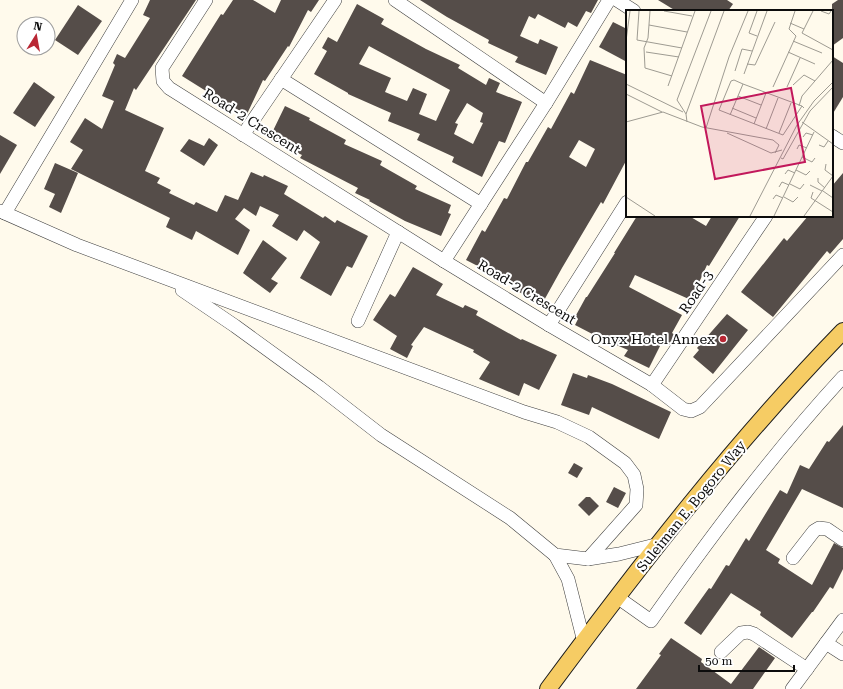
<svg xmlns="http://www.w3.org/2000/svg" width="843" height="689" font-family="'Roboto Serif',serif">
  <rect width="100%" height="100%" fill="#fffaec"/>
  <g fill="#554d49" fill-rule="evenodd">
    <path d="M 150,0 L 196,0 L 136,90 L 134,88 L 125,110 L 164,128 L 145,171 L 160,178 L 157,183 L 171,190 L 169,193 L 194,205 L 196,202 L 217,212 L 225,195 L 238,200 L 251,172 L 263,177 L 264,175 L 288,186 L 284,194 L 323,218 L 325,216 L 335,223 L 337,220 L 368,236 L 352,268 L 347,266 L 331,296 L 300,278 L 320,242 L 304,230 L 297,241 L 272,226 L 279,215 L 260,206 L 256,216 L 244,208 L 235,219 L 250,230 L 238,255 L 196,231 L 192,240 L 166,227 L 170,218 L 71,169 L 83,150 L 70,142 L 85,118 L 102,129 L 114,101 L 102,96 L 115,65 L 113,63 L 117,54 L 125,58 L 150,18 L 143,15 Z"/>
    <path d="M 233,0 L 253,0 L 275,13 L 281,0 L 319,0 L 311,12 L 308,10 L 289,47 L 288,46 L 265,81 L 263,80 L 247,114 L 222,102 L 222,101 L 182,76 L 221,14 L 223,15 Z"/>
    <path d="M 420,0 L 598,0 L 591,13 L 586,11 L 577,27 L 568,22 L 565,28 L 538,14 L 535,19 L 529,16 L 520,36 L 538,44 L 540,39 L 558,47 L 546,75 L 515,62 L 518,57 L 488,43 L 489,40 L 447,17 Z"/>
    <path d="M 658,0 L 727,0 L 733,4 L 728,11 L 676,11 Z"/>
    <path d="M 838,0 L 843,0 L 843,38 L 832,46 L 832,4 Z"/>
    <path d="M 357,4 L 384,19 L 381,24 L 426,49 L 460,65 L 458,68 L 486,85 L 489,78 L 500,83 L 496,92 L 522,102 L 505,143 L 499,141 L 482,177 L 452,162 L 454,157 L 417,140 L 420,134 L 388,121 L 391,113 L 348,94 L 348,93 L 314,74 L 327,51 L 322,48 L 328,37 L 337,42 ZM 369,46 L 450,90 L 436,121 L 419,114 L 427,94 L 413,88 L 407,101 L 385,92 L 391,78 L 359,64 ZM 467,103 L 483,113 L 480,122 L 483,123 L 473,144 L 454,134 L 458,124 L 455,123 Z"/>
    <path d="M 78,5 L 102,21 L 78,55 L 55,40 Z"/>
    <path d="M 613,22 L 627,29 L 627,62 L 599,47 Z"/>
    <path d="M 832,56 L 843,63 L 843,97 L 832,115 Z"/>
    <path d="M 590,60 L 627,75 L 627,159 L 603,204 L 601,202 L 562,268 L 542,304 L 519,292 L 521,288 L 466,260 L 482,230 L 485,232 L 504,198 L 507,199 L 526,162 L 528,162 L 548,127 L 551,129 L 571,92 L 574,94 ZM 579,140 L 595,149 L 586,167 L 569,157 Z"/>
    <path d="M 34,82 L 55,97 L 35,127 L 13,113 Z"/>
    <path d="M 285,106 L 310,118 L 309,120 L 346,140 L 344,144 L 382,161 L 380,165 L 417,186 L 415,189 L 451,205 L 448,213 L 451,214 L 441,236 L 405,221 L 369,201 L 370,200 L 355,193 L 358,188 L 300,158 L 302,155 L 269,139 Z"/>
    <path d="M 0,135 L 17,145 L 0,174 Z"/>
    <path d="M 209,138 L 218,145 L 204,166 L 180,151 L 189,139 L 204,146 Z"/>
    <path d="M 55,163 L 78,173 L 61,213 L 49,207 L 55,194 L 44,189 Z"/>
    <path d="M 843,173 L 843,239 L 830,254 L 827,251 L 773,317 L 741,292 L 784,238 L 787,241 L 808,216 L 832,216 L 832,186 Z"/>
    <path d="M 637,216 L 689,216 L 706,226 L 712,216 L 740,216 L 709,266 L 707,265 L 691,300 L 635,275 L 629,287 L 682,315 L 672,333 L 675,335 L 670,345 L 662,342 L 649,368 L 624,356 L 628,350 L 600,338 L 575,325 L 578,319 L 575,317 L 586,297 L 587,297 L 615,253 L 614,253 Z"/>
    <path d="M 263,240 L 287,258 L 271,279 L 278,283 L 270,293 L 243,273 Z"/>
    <path d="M 413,267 L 443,284 L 436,295 L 463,308 L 465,305 L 478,311 L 476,315 L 521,340 L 522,339 L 557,355 L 539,390 L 524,383 L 519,396 L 479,379 L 490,362 L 473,352 L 474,350 L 424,327 L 411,345 L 413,346 L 407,358 L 390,349 L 397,336 L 373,320 L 390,294 L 395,297 Z"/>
    <path d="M 727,314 L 748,330 L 713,374 L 693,357 L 699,350 L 697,348 Z"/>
    <path d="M 573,373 L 587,378 L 588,375 L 612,384 L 671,412 L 659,439 L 592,407 L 589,415 L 561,405 Z"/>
    <path d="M 843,425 L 843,508 L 802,489 L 766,550 L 780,559 L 778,563 L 812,585 L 834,543 L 843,548 L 843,569 L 833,589 L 830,587 L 813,612 L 812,612 L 792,638 L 760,615 L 761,612 L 731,593 L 701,635 L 684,623 L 709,588 L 711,589 L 726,565 L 729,566 L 746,538 L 749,541 L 780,490 L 787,494 L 800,465 L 809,469 L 827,441 L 829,442 Z"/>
    <path d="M 574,463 L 583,468 L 577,478 L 568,473 Z"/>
    <path d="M 614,487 L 626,493 L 618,508 L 606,502 Z"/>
    <path d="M 586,497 L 590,497 L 599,506 L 589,516 L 578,505 Z"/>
    <path d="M 671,638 L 702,659 L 701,662 L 731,684 L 759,647 L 775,658 L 753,689 L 636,689 L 661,655 L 659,654 Z"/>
  </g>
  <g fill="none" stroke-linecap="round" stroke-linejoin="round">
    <g stroke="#3f3f3f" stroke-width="14">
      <g id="minor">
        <path d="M 206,0 L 162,68 L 163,81 L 169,88 L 444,261 L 549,325 L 652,385 L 683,409 L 691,411 L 700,407 L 843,255"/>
        <path d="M 395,0 L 546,103"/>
        <path d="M 617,0 L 634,11"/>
        <path d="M 281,79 L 481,204"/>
        <path d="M 243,135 L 335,0"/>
        <path d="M 832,136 L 843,143"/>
        <path d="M 0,211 L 77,245 L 524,412 L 557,422 L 589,437 L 625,463 L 634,475 L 637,489 L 636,505 L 588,559"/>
        <path d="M 5,213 L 132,0"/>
        <path d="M 444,261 L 546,103 L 609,0"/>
        <path d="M 182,290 L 235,326 L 319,387 L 381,435 L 510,518 L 555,555 L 588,559 L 619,554 L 659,544"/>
        <path d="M 358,321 L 398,232"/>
        <path d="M 549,325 L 627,202"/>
        <path d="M 652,385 L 766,216"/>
        <path d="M 555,555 L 568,579 L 584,642"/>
        <path d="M 793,558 L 814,531 L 819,528 L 827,529 L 843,540"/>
        <path d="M 617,597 L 651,621 C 711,536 773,453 843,377"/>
        <path d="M 826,643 L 843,654"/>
        <path d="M 721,652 L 741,633 L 748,632 L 754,634 L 807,669"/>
        <path d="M 792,689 L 843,620"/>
      </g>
    </g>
    <g stroke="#1d1d1d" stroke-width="18">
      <path id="major" d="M 548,689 C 640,565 735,442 843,331"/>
    </g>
    <use href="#minor" stroke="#fff" stroke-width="13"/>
    <use href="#major" stroke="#f6cc64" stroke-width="16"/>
  </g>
  <circle fill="#b92734" stroke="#fff" stroke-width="1.5" cx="723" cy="339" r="4"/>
  <g text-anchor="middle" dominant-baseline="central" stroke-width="4" stroke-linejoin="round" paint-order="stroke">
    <g font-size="14" fill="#0c0c0c" stroke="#fff">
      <text transform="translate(252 121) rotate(32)">Road-2 Crescent</text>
      <text transform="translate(527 292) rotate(31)">Road-2 Crescent</text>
      <text transform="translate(696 292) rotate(-56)">Road-3</text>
      <text transform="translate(691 506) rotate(-51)">Suleiman E. Bogoro Way</text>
    </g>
    <g font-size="14" fill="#0c0c0c" stroke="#fff" text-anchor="end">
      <text x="715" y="339">Onyx Hotel Annex</text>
    </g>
  </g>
  <g transform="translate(626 10)">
    <rect width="207" height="207" fill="#fffaec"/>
    <path fill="none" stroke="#9e9b92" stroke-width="1" d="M 13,1 L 11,30 L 56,38M 24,1 L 22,28 L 18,38 L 19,58 L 46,66M 38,1 L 66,6M 187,1 L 176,23 L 207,40M 195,1 L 203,4 L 205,1M 164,13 L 178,19M 23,15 L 61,22M 131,26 L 123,23 L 131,1M 0,31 L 4,1M 167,31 L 196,43M 20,42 L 53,47M 162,42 L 189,54M 121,54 L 129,55 L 149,12M 109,61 L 116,39 L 126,41M 118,64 L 141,1M 0,74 L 57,102M 167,75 L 178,65 L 189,71M 42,76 L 69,1M 147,77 L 170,26 L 163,19 L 169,1M 161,77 L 174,48M 0,84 L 36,102M 112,86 L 135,95M 173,96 L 176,86 L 207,50M 176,96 L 157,125 L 93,100 L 105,71 L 108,70 L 117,74 L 176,96 L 178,98M 106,98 L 130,108M 60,104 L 98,1M 104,105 L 117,74M 0,112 L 37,102 L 76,117 L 147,130 L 153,135 L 149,143M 61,112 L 60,104 L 51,90 L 85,1M 176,112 L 207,134M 128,114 L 140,83M 80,118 L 103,47 L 122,1M 140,119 L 152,88M 101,123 L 145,143 L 156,140M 153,123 L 165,93M 177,127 L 180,123 L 187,125M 193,135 L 198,137 L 202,131M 171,139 L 173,135 L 181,138M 176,147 L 186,152 L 189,148M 155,148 L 157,149 L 184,101 L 207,77M 200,154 L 199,160 L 207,166M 170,160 L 180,165 L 184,161M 159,164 L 162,160 L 169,163M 192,168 L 192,172 L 199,178M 164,174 L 174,179 L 178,174M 184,175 L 196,181M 153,177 L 156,172 L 163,175M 197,181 L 207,188M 187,182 L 185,188 L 207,202M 0,187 L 29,206M 158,187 L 167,192 L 172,187M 147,189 L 150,185 L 157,188M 124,206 L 171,115 L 188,91 L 207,72M 148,206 L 188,122M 178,206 L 207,166"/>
    <path fill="#c2185b" fill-opacity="0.15" stroke="#c2185b" stroke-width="2" d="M 165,78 L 179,152 L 89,169 L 75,96 Z"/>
    <rect width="207" height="207" fill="none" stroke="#0c0c0c" stroke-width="2"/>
  </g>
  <g transform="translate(36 36) rotate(11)"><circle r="19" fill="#ffffff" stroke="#9e9e9e"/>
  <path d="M0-3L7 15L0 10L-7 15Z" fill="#b92734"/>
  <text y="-6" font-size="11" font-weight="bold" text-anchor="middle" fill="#0c0c0c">N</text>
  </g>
  <path d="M699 665v6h95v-6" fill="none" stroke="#0c0c0c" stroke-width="2"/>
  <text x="705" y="665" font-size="12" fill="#0c0c0c" stroke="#ffffff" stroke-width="3" paint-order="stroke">50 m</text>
</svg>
